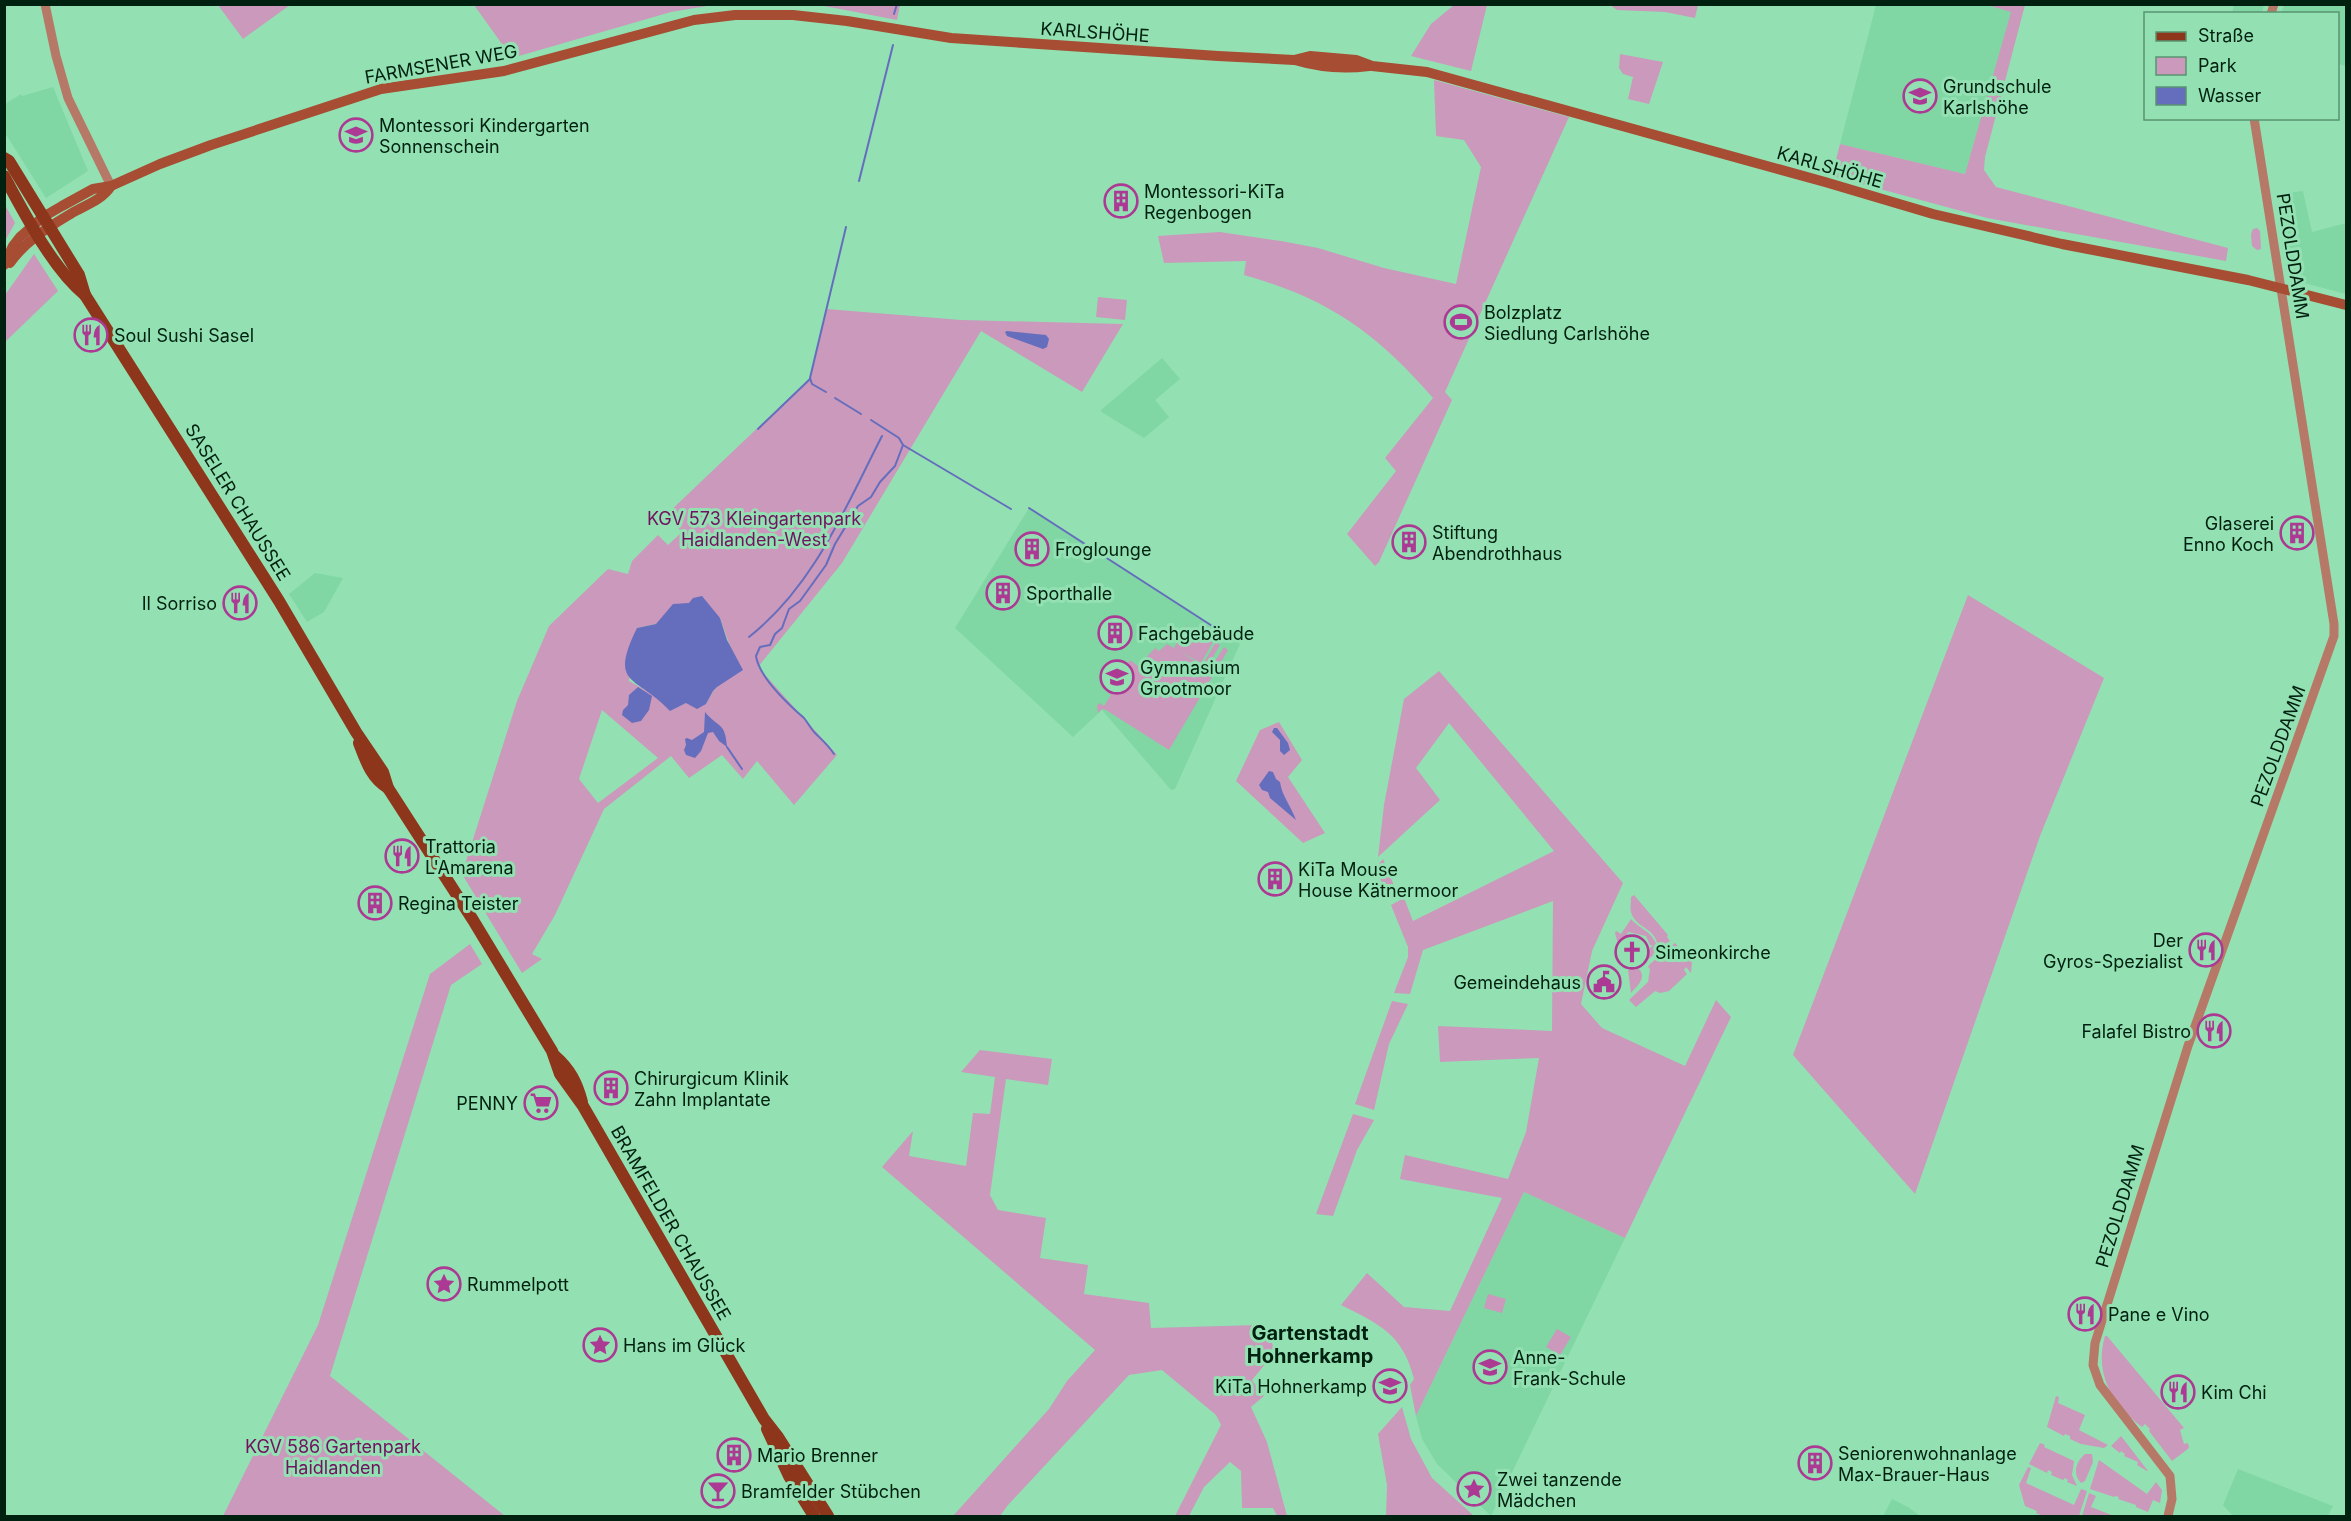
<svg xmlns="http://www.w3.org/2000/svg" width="2351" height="1521" font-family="Inter,sans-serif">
  <rect width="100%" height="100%" fill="#93e1b2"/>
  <g fill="#80d7a4">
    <path d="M 1876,5 L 1987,5 L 2012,12 L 1965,174 L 1840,144 Z"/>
    <path d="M 2234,5 L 2234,4 L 2264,5 L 2262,13 L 2232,13 Z"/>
    <path d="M 2284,5 L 2346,5 L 2346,66 L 2338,64 L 2338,14 L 2281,13 Z"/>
    <path d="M 53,87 L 88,171 L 46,198 L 5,133 L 5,104 L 21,94 L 22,96 Z"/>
    <path d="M 2303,191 L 2312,232 L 2346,223 L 2346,294 L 2304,283 L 2293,277 L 2280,194 Z"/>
    <path d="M 1162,358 L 1180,379 L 1155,400 L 1169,417 L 1144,438 L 1100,411 Z"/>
    <path d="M 1029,508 L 1240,644 L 1175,789 L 1171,790 L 1102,710 L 1073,737 L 955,628 Z"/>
    <path d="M 315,573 L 343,578 L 324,612 L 307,622 L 289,594 Z"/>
    <path d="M 1524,1192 L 1625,1238 L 1491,1516 L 1437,1464 L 1422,1439 L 1416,1416 Z"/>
    <path d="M 2238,1469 L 2333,1506 L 2328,1516 L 2233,1516 L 2223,1505 Z"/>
    <path d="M 1892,1499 L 1908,1507 L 1920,1516 L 1883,1516 Z"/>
  </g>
  <g fill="#ca99bb" fill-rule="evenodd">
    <path d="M 218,5 L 290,5 L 243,39 Z"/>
    <path d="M 474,5 L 713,5 L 671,12 L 512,58 Z"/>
    <path d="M 819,5 L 900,4 L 900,5 L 897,20 Z"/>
    <path d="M 1454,5 L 1487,5 L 1471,71 L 1411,56 L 1431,24 Z"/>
    <path d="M 1610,5 L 1698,5 L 1695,18 L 1665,12 L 1617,10 Z"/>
    <path d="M 1987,5 L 2025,5 L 1985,157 L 1984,170 L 1996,187 L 2228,248 L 2226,261 L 1987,218 L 1832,176 L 1840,144 L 1965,174 L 2011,12 Z"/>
    <path d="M 1620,54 L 1663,62 L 1649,104 L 1628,99 L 1633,77 L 1623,74 L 1619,68 Z"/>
    <path d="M 1434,80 L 1569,117 L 1445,392 L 1452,400 L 1379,562 L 1375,566 L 1347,534 L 1396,471 L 1385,458 L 1433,398 C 1376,332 1327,298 1244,275 L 1246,261 L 1164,263 L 1158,236 L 1220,232 L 1281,241 L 1318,248 L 1384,268 L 1456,284 L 1481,167 L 1464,140 L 1436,136 Z"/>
    <path d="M 4,203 L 15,223 L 5,241 L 4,241 Z"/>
    <path d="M 2257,228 L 2260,231 L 2261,249 L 2257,250 L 2252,246 L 2251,234 L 2253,229 Z"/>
    <path d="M 34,254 L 58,291 L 5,342 L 5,295 Z"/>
    <path d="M 1098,297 L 1127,300 L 1125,320 L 1096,317 Z"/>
    <path d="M 827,309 L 961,320 L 1123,324 L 1082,392 L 981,331 L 842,563 L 758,667 L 837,755 L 794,805 L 757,761 L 743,779 L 722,755 L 689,778 L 671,756 L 604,809 L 555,915 L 532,954 L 542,959 L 522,973 L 462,874 L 517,701 L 549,626 L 608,569 L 628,574 L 632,561 L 658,535 L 668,545 L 682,532 L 666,515 L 810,378 ZM 689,603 L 720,618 L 731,649 L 717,687 L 713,691 L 706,704 L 686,703 L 670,710 L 656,696 L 629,681 L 637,628 L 656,624 ZM 602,710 L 658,758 L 598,803 L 579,779 Z"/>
    <path d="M 1968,595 L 2104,678 L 2040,836 L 1915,1194 L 1793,1055 Z"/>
    <path d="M 1186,626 L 1213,642 L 1201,663 L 1179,651 L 1202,665 L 1216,642 L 1220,645 L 1207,667 L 1210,669 L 1224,647 L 1228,650 L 1169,750 L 1106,710 L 1102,709 L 1098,713 L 1097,706 L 1099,703 L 1104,706 L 1111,695 L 1106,691 L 1108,688 L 1117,693 L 1131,670 L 1126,666 L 1130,660 L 1138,666 L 1155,648 L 1159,651 L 1167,644 L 1174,648 Z"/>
    <path d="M 1439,671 L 1623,883 L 1592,951 L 1581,1004 L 1602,1028 L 1685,1066 L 1716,1000 L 1731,1017 L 1625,1238 L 1524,1192 L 1416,1416 L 1410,1385 L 1414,1379 C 1403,1334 1379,1324 1341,1305 L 1367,1273 L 1404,1307 L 1450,1311 L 1502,1198 L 1400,1179 L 1405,1155 L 1508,1179 L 1526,1132 L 1539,1058 L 1440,1062 L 1438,1026 L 1552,1031 L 1553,901 L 1423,950 L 1410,994 L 1394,993 L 1408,957 L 1408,947 L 1391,905 L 1404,898 L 1413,921 L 1554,851 L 1449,723 L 1416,768 L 1440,800 L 1378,857 L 1384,805 L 1404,699 Z"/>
    <path d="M 1279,722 L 1302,760 L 1288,777 L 1325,833 L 1303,843 L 1236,781 L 1260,730 Z"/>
    <path d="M 1383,859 L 1398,895 L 1388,900 L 1376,867 Z"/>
    <path d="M 1634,895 L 1668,935 L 1667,937 L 1670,941 L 1658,951 C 1659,927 1636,930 1631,912 C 1630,909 1631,901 1631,897 Z"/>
    <path d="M 1631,919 C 1641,930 1652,931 1657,946 L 1650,945 L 1646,936 L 1628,932 L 1624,942 L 1622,942 L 1621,947 L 1619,947 L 1615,933 L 1616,931 L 1621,934 Z"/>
    <path d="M 1675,943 L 1692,962 L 1691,973 L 1686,967 L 1684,970 L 1687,974 L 1669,991 L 1660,993 L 1655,991 L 1636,1007 L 1629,1000 L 1648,982 L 1650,969 L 1648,967 L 1650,964 Z"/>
    <path d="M 470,944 L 482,964 L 451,985 L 330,1376 L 505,1516 L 223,1516 L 318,1325 L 430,974 Z"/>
    <path d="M 1653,945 L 1657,948 L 1656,953 L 1645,962 L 1640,962 L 1638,959 Z"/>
    <path d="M 1635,967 L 1640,970 C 1646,979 1637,986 1631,993 L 1628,970 Z"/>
    <path d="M 1392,1001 L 1408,1004 L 1389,1044 L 1374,1110 L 1355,1104 Z"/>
    <path d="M 980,1050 L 1052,1059 L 1048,1085 L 1006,1079 L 990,1195 L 998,1210 L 1046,1218 L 1040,1258 L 1088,1265 L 1084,1294 L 1149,1303 L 1151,1328 L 1259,1325 L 1268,1331 L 1275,1352 L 1252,1380 L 1264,1396 L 1251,1407 L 1267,1442 L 1287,1516 L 1277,1516 L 1273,1508 L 1242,1508 L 1241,1471 L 1230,1462 L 1204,1487 L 1189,1516 L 1175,1516 L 1221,1425 L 1216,1415 L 1162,1370 L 1129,1375 L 1008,1505 L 1000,1516 L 953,1516 L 1049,1409 L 1067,1381 L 1095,1350 L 882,1167 L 913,1131 L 909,1156 L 966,1166 L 973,1113 L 990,1114 L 995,1077 L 961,1072 Z"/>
    <path d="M 1353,1114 L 1374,1120 L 1357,1150 L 1333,1216 L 1316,1214 Z"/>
    <path d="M 1488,1294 L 1506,1299 L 1502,1313 L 1484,1308 Z"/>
    <path d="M 1557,1329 L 1571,1337 L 1560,1355 L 1546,1347 Z"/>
    <path d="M 2105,1336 L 2107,1336 L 2184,1428 L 2180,1430 L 2184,1444 L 2188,1443 L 2189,1448 L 2172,1461 L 2149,1431 L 2150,1429 L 2145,1424 L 2142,1427 C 2112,1405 2094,1373 2105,1336 Z"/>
    <path d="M 2056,1396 L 2059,1397 L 2058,1403 L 2085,1415 L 2079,1430 L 2108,1445 L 2104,1448 L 2081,1444 L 2070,1439 L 2070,1436 L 2065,1434 L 2064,1436 L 2047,1427 Z"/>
    <path d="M 1402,1407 L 1411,1439 L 1432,1478 L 1474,1516 L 1386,1516 L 1387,1485 L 1378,1434 Z"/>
    <path d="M 2121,1436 L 2148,1471 L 2147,1471 L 2137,1465 L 2138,1462 L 2124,1456 L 2125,1454 L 2121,1451 L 2120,1453 L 2111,1446 Z"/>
    <path d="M 2040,1443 L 2045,1445 L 2044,1447 L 2074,1461 L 2072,1475 L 2077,1486 L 2067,1482 L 2068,1480 L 2065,1478 L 2063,1480 L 2051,1475 L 2052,1472 L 2048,1470 L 2047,1473 L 2029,1464 Z"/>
    <path d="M 2085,1454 L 2092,1454 L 2093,1462 L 2085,1481 L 2081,1483 C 2072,1473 2076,1462 2085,1454 Z"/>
    <path d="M 2099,1460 L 2147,1494 L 2156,1482 L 2162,1490 L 2160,1503 L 2153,1500 L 2148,1512 L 2136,1507 L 2136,1505 L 2118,1499 L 2119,1497 L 2115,1496 L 2114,1497 L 2090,1489 Z"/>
    <path d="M 2028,1467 L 2031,1468 L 2026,1483 L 2074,1505 L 2081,1489 L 2087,1491 L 2079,1516 L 2043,1516 L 2036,1513 L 2037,1511 L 2025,1506 L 2019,1485 Z"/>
    <path d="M 2089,1493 L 2096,1496 L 2091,1507 L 2114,1516 L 2082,1516 Z"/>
  </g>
  <g fill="#656dbd">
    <path d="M 1007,331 L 1046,335 L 1049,339 L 1047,347 L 1043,349 L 1007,336 L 1005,332 Z"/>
    <path d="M 702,596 L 720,618 L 727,640 L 743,670 L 717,687 L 713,691 L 706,704 L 697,709 L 686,703 L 670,711 C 637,675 608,687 637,628 L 656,624 L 673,604 L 689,603 L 693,598 Z"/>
    <path d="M 638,687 L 652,696 L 649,710 L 641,721 L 632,723 L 622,715 L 623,710 L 628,705 L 629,695 Z"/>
    <path d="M 705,712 C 719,729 725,721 727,747 L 719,741 L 713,732 L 708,733 L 701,751 L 695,758 L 686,755 L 684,750 L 686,745 L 685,739 L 687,738 L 692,740 L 704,732 Z"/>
    <path d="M 1274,728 L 1277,728 L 1288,743 L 1290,750 L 1284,755 L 1280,751 L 1280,740 L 1272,732 Z"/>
    <path d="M 1269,771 L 1273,772 L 1276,779 L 1280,782 C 1282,796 1291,806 1296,820 L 1270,798 L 1268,792 L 1262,790 L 1259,785 Z"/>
  </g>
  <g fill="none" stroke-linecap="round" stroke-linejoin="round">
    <g stroke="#656dbd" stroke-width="2">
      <path d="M 824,5 L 824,4"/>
      <path d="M 894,14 L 897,4"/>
      <path d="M 859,181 L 893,45"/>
      <path d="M 826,392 L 812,384 L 810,378 L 846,227"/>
      <path d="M 835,398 L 861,414"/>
      <path d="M 871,420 L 899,438 L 903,445 L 1011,509"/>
      <path d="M 758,429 L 810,379"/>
      <path d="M 1029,508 L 1234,640"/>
      <path d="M 749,637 C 814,586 845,508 882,436"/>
      <path d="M 727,747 L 742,769"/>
      <path d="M 834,754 C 829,746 822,740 815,733 C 811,729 808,723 804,718 C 788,704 759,677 756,656 L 760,647 L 770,645 L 775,634 L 782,628 L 789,609 L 800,601 L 826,565 L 835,544 L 858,506 L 871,497 L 880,482 L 895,466 L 903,445"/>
    </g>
    <g stroke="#b77967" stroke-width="9">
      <path d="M 45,4 L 56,56 L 68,98 L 111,186"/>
      <path d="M 2271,14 L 2274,4"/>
      <path d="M 2168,1516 L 2172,1499 L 2170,1476 L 2100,1385 L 2093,1365 L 2095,1343 L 2188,1046 L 2334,636 L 2334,624 L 2254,118"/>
    </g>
    <g stroke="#a64d33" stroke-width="10">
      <path d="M 1295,60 C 1318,67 1345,69 1369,66"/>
      <path d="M 10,263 C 26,240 49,227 72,213 C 86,205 102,200 111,186"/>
      <path d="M 4,265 L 13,246 L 20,237 L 43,217 L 62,206 L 93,189 L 111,186 L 160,164 L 211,145 L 381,89 L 504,71 L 694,20 L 735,15 L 793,15 L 847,21 L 951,38 L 1218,56 L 1294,60 L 1310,56 L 1356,60 L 1372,66 L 1427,72 L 1825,182 L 1933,214 L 2062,244 L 2248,280 L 2346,305"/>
    </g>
    <g stroke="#8d361b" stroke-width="12">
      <path d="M 4,158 L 9,161 L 79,275 L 85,295 L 279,601 L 356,732 L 383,772 L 388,788 L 473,920 L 552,1051 L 560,1074 L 583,1106 L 764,1419 L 778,1437 L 828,1516"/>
      <path d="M 4,176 C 25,214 52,268 85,295"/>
      <path d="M 359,743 C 366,761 371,778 388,788"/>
      <path d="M 555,1056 C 570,1069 577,1083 582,1102"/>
      <path d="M 767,1429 L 789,1476 L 814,1516"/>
    </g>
  </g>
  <defs>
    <g id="school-ring" transform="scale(1.725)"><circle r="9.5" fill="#93e1b2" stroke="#ac3993" stroke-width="1.5"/><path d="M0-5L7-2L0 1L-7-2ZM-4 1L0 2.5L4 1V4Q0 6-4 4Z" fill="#ac3993"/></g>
    <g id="building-ring" transform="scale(1.725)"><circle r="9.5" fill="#93e1b2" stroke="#ac3993" stroke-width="1.5"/><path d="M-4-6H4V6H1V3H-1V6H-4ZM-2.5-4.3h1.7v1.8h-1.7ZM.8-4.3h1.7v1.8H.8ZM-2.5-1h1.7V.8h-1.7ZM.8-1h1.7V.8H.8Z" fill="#ac3993"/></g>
    <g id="stadium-ring" transform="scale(1.725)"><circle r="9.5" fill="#93e1b2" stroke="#ac3993" stroke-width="1.5"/><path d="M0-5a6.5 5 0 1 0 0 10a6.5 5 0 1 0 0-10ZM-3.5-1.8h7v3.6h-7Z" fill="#ac3993"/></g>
    <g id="restaurant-ring" transform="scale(1.725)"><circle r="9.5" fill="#93e1b2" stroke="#ac3993" stroke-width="1.5"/><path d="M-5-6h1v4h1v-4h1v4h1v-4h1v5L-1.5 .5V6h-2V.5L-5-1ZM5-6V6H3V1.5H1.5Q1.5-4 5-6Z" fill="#ac3993"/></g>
    <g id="church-ring" transform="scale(1.725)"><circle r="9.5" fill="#93e1b2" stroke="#ac3993" stroke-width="1.5"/><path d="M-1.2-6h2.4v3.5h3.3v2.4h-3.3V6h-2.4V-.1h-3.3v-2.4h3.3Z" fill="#ac3993"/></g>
    <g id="civic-ring" transform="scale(1.725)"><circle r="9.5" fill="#93e1b2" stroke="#ac3993" stroke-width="1.5"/><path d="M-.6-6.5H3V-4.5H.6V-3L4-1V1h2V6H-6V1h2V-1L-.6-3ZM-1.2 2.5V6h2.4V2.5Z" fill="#ac3993"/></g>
    <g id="supermarket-ring" transform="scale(1.725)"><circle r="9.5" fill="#93e1b2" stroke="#ac3993" stroke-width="1.5"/><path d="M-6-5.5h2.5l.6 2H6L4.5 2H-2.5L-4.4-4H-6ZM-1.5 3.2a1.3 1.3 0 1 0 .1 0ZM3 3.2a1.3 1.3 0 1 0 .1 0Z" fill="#ac3993"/></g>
    <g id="sight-ring" transform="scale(1.725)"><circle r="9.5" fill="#93e1b2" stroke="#ac3993" stroke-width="1.5"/><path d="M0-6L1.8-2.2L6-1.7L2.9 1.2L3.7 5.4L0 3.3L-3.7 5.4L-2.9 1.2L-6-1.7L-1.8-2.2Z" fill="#ac3993"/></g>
    <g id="bar-ring" transform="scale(1.725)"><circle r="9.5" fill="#93e1b2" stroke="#ac3993" stroke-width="1.5"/><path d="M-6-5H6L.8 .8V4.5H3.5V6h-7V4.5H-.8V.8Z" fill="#ac3993"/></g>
  </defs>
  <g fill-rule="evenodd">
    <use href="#school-ring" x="1920" y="96"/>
    <use href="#school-ring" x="356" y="135"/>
    <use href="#building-ring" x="1121" y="201"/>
    <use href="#stadium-ring" x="1461" y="322"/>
    <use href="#restaurant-ring" x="91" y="335"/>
    <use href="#building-ring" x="2297" y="533"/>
    <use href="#building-ring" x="1409" y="542"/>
    <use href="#building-ring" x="1032" y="549"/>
    <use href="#building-ring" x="1003" y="593"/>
    <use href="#restaurant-ring" x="240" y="603"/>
    <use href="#building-ring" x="1115" y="633"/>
    <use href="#school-ring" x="1117" y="677"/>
    <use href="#restaurant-ring" x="402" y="856"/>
    <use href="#building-ring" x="1275" y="879"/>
    <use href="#building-ring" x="375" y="903"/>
    <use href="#restaurant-ring" x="2206" y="950"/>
    <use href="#church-ring" x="1632" y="952"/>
    <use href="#civic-ring" x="1604" y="982"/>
    <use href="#restaurant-ring" x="2214" y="1031"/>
    <use href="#building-ring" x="611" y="1088"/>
    <use href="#supermarket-ring" x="541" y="1103"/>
    <use href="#sight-ring" x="444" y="1284"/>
    <use href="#restaurant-ring" x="2085" y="1314"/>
    <use href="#sight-ring" x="600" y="1345"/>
    <use href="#school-ring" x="1490" y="1367"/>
    <use href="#school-ring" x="1390" y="1386"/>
    <use href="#restaurant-ring" x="2178" y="1392"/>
    <use href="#building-ring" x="734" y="1455"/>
    <use href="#building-ring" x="1815" y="1463"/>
    <use href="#sight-ring" x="1474" y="1489"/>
    <use href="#bar-ring" x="718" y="1491"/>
  </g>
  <g text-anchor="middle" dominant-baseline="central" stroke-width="6" stroke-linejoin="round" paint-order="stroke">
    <g font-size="18" fill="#002010" stroke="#93e1b2">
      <text transform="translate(1095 32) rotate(4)">KARLSHÖHE</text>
      <text transform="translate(441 64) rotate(-10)">FARMSENER WEG</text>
      <text transform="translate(1830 167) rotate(16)">KARLSHÖHE</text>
      <text transform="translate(2293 256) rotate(81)">PEZOLDDAMM</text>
      <text transform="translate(238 502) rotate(58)">SASELER CHAUSSEE</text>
      <text transform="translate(2278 746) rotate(-70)">PEZOLDDAMM</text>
      <text transform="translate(2120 1206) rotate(-73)">PEZOLDDAMM</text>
      <text transform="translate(671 1223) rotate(60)">BRAMFELDER CHAUSSEE</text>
    </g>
    <g font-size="18" fill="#002010" stroke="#93e1b2" text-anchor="start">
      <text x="1943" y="86">Grundschule<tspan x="1943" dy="21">Karlshöhe</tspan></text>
      <text x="379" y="125">Montessori Kindergarten<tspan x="379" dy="21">Sonnenschein</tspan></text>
      <text x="1144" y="191">Montessori-KiTa<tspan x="1144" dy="21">Regenbogen</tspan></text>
      <text x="1484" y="312">Bolzplatz<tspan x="1484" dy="21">Siedlung Carlshöhe</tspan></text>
      <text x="114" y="335">Soul Sushi Sasel</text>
      <text x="2274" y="523" text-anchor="end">Glaserei<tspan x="2274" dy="21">Enno Koch</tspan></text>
      <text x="1432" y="532">Stiftung<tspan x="1432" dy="21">Abendrothhaus</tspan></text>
      <text x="1055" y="549">Froglounge</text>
      <text x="1026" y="593">Sporthalle</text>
      <text x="217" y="603" text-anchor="end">Il Sorriso</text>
      <text x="1138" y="633">Fachgebäude</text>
      <text x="1140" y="667">Gymnasium<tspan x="1140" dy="21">Grootmoor</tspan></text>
      <text x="425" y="846">Trattoria<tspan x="425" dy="21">L'Amarena</tspan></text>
      <text x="1298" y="869">KiTa Mouse<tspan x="1298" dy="21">House Kätnermoor</tspan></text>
      <text x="398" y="903">Regina Teister</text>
      <text x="2183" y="940" text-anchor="end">Der<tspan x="2183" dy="21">Gyros-Spezialist</tspan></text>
      <text x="1655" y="952">Simeonkirche</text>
      <text x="1581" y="982" text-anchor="end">Gemeindehaus</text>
      <text x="2191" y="1031" text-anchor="end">Falafel Bistro</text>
      <text x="634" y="1078">Chirurgicum Klinik<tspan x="634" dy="21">Zahn Implantate</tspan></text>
      <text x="518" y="1103" text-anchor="end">PENNY</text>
      <text x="467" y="1284">Rummelpott</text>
      <text x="2108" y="1314">Pane e Vino</text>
      <text x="623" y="1345">Hans im Glück</text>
      <text x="1513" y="1357">Anne-<tspan x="1513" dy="21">Frank-Schule</tspan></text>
      <text x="1367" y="1386" text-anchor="end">KiTa Hohnerkamp</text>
      <text x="2201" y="1392">Kim Chi</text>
      <text x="1838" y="1453">Seniorenwohnanlage<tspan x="1838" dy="21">Max-Brauer-Haus</tspan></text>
      <text x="757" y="1455">Mario Brenner</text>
      <text x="1497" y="1479">Zwei tanzende<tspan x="1497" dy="21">Mädchen</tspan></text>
      <text x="741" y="1491">Bramfelder Stübchen</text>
    </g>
    <g font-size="18" fill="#71115f" stroke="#93e1b2">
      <text x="754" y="518">KGV 573 Kleingartenpark<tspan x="754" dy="21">Haidlanden-West</tspan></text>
      <text x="333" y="1446">KGV 586 Gartenpark<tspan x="333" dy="21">Haidlanden</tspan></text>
    </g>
    <g font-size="20" font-weight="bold" fill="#002010" stroke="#93e1b2">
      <text x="1310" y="1333">Gartenstadt<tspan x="1310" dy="23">Hohnerkamp</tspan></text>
    </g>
  </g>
  <rect width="2351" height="1521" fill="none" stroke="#002010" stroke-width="12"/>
  <rect x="2144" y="12" width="195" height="108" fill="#93e1b2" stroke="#589471" stroke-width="1.5"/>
  <rect x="2156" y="32" width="30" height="9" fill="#8d361b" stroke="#589471" stroke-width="1.5"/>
  <text x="2198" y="42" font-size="18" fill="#002010">Straße</text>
  <rect x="2156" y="57" width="30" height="18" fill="#ca99bb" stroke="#589471" stroke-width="1.5"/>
  <text x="2198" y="72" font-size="18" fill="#002010">Park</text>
  <rect x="2156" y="87" width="30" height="18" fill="#656dbd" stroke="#589471" stroke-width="1.5"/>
  <text x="2198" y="102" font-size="18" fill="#002010">Wasser</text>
</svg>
